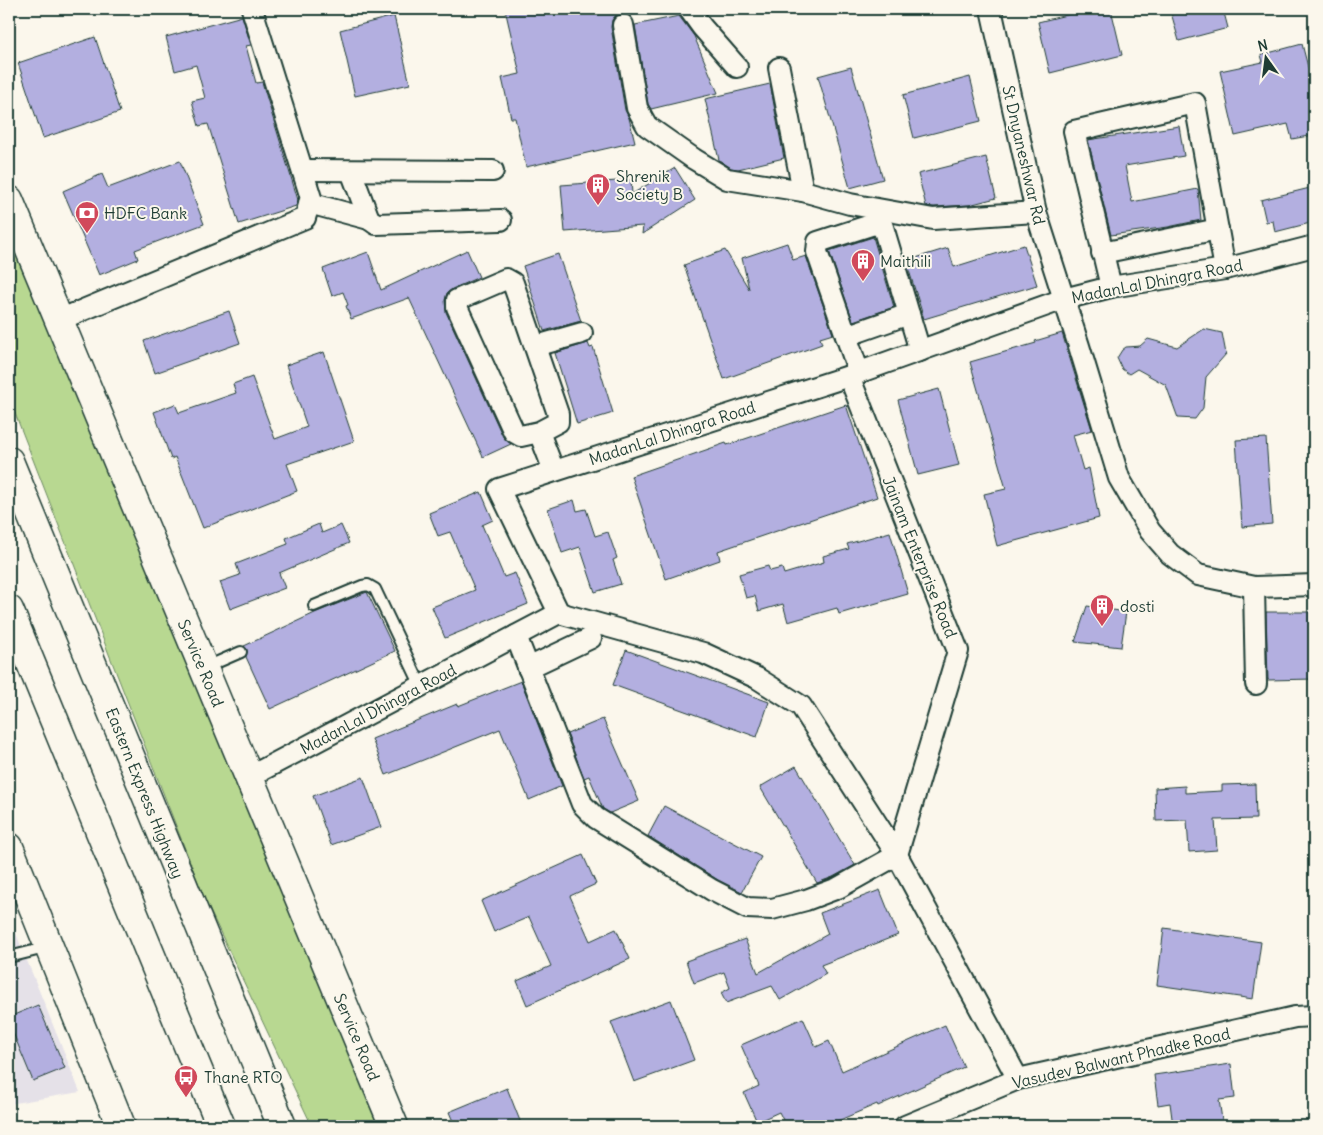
<svg xmlns="http://www.w3.org/2000/svg" width="1323" height="1135" font-family="Delius,sans-serif">
  <rect width="100%" height="100%" fill="#fbf7ec"/>
  <filter id="ink" filterUnits="userSpaceOnUse"><feTurbulence type="fractalNoise" baseFrequency=".02" numOctaves="2"/><feDisplacementMap in="SourceGraphic" scale="10" xChannelSelector="R" yChannelSelector="G"/><feConvolveMatrix kernelMatrix="1 2 1 2 8 2 1 2 1" color-interpolation-filters="sRGB"/></filter>
  <g filter="url(#ink)">
    <path fill="#e5e1e8" d="M 9,916 L 80,1092 L 9,1104 Z"/>
    <path fill="#b8d891" stroke="#6c8a62" d="M 9,211 L 383,1126 L 312,1126 L 205,900 L 9,398 Z"/>
    <g fill="#b3afe0" stroke="#1f3d34">
      <path d="M 505,9 L 615,9 L 616,15 L 612,20 L 611,27 L 625,110 L 629,118 L 635,142 L 526,167 L 515,118 L 511,118 L 502,78 L 520,74 Z"/>
      <path d="M 1091,9 L 1111,9 L 1122,55 L 1050,73 L 1038,22 Z"/>
      <path d="M 1170,9 L 1223,9 L 1228,28 L 1179,41 Z"/>
      <path d="M 242,16 L 251,45 L 246,46 L 256,83 L 262,82 L 298,200 L 296,206 L 239,224 L 208,124 L 199,126 L 192,101 L 205,98 L 196,65 L 175,71 L 166,37 Z"/>
      <path d="M 394,16 L 410,84 L 355,96 L 340,30 Z"/>
      <path d="M 679,16 L 694,36 L 718,93 L 651,109 L 648,104 L 635,25 Z"/>
      <path d="M 95,37 L 120,112 L 43,138 L 18,63 Z"/>
      <path d="M 1302,44 L 1314,90 L 1314,135 L 1292,139 L 1288,124 L 1235,136 L 1220,71 L 1263,62 L 1261,55 Z"/>
      <path d="M 851,67 L 883,179 L 850,188 L 818,76 Z"/>
      <path d="M 970,77 L 981,121 L 914,138 L 903,95 Z"/>
      <path d="M 770,84 L 784,158 L 738,169 L 731,168 L 719,160 L 705,99 Z"/>
      <path d="M 1179,126 L 1184,156 L 1125,166 L 1132,202 L 1198,189 L 1201,220 L 1168,227 L 1111,235 L 1088,140 Z"/>
      <path d="M 986,157 L 996,198 L 969,205 L 934,207 L 926,206 L 918,174 Z"/>
      <path d="M 180,161 L 204,224 L 135,250 L 138,259 L 99,275 L 63,191 L 102,174 L 108,188 Z"/>
      <path d="M 675,168 L 695,200 L 642,234 L 643,226 L 565,232 L 561,185 L 631,180 L 632,194 Z"/>
      <path d="M 1314,187 L 1314,222 L 1275,232 L 1273,221 L 1266,222 L 1261,200 Z"/>
      <path d="M 873,237 L 894,307 L 853,321 L 829,251 Z"/>
      <path d="M 787,243 L 793,260 L 806,256 L 833,334 L 820,338 L 822,344 L 724,379 L 684,265 L 725,250 L 749,289 L 742,258 Z"/>
      <path d="M 1024,245 L 1037,285 L 924,319 L 906,261 L 948,248 L 954,267 Z"/>
      <path d="M 467,250 L 479,277 L 452,289 L 447,293 L 445,300 L 446,312 L 503,437 L 511,444 L 483,457 L 409,298 L 351,319 L 346,306 L 348,305 L 343,292 L 332,296 L 323,269 L 368,252 L 381,290 Z"/>
      <path d="M 558,254 L 581,321 L 544,331 L 523,266 Z"/>
      <path d="M 229,311 L 240,343 L 155,373 L 144,341 Z"/>
      <path d="M 1204,329 L 1222,333 L 1226,354 L 1206,377 L 1203,408 L 1195,419 L 1178,418 L 1166,385 L 1137,369 L 1129,374 L 1122,369 L 1117,358 L 1122,350 L 1126,347 L 1140,346 L 1148,339 L 1177,347 Z"/>
      <path d="M 1062,333 L 1092,430 L 1073,435 L 1083,470 L 1089,468 L 1099,518 L 997,546 L 984,494 L 1006,489 L 970,362 L 1036,343 L 1035,341 Z"/>
      <path d="M 588,343 L 590,348 L 593,347 L 613,413 L 577,424 L 555,353 Z"/>
      <path d="M 324,352 L 354,441 L 287,464 L 297,491 L 203,528 L 175,457 L 171,459 L 154,412 L 175,404 L 179,413 L 236,393 L 233,384 L 252,377 L 275,439 L 307,427 L 286,365 Z"/>
      <path d="M 939,389 L 959,465 L 918,475 L 898,400 Z"/>
      <path d="M 846,405 L 877,497 L 718,551 L 720,560 L 666,579 L 631,476 L 726,443 L 727,445 Z"/>
      <path d="M 1266,438 L 1272,524 L 1242,527 L 1236,440 Z"/>
      <path d="M 481,492 L 493,520 L 482,525 L 504,577 L 515,573 L 528,604 L 445,638 L 432,607 L 475,590 L 450,532 L 438,536 L 429,513 Z"/>
      <path d="M 574,500 L 577,511 L 586,509 L 595,536 L 608,532 L 617,558 L 613,560 L 621,584 L 595,592 L 580,547 L 562,553 L 548,509 Z"/>
      <path d="M 319,524 L 322,533 L 341,525 L 349,543 L 279,573 L 285,588 L 230,609 L 220,582 L 240,575 L 236,564 L 288,544 L 286,538 Z"/>
      <path d="M 890,532 L 908,594 L 839,614 L 837,608 L 788,622 L 783,604 L 759,611 L 755,596 L 746,598 L 739,574 L 768,566 L 770,571 L 782,568 L 784,574 L 824,562 L 823,556 L 849,549 L 847,544 Z"/>
      <path d="M 367,592 L 395,651 L 270,709 L 246,657 L 247,650 L 244,646 L 317,612 Z"/>
      <path d="M 1087,606 L 1126,612 L 1121,647 L 1075,642 Z"/>
      <path d="M 1266,612 L 1314,612 L 1314,679 L 1268,680 Z"/>
      <path d="M 626,650 L 769,702 L 757,737 L 613,685 Z"/>
      <path d="M 521,681 L 562,786 L 529,800 L 500,729 L 386,775 L 372,739 L 457,704 L 458,706 Z"/>
      <path d="M 603,719 L 639,801 L 610,813 L 603,809 L 589,776 L 584,778 L 567,734 Z"/>
      <path d="M 796,766 L 855,865 L 833,877 L 817,883 L 760,787 Z"/>
      <path d="M 363,777 L 381,827 L 331,845 L 313,796 Z"/>
      <path d="M 1255,784 L 1256,819 L 1215,820 L 1217,850 L 1189,852 L 1187,820 L 1156,821 L 1155,788 L 1185,786 L 1185,793 L 1222,791 L 1222,785 Z"/>
      <path d="M 664,806 L 761,857 L 742,892 L 718,880 L 648,836 Z"/>
      <path d="M 583,855 L 596,884 L 570,896 L 590,941 L 616,929 L 630,959 L 527,1005 L 517,981 L 551,966 L 529,917 L 494,932 L 481,901 Z"/>
      <path d="M 880,890 L 898,935 L 821,965 L 826,974 L 780,1000 L 772,986 L 726,1003 L 721,993 L 730,988 L 724,972 L 694,983 L 686,961 L 745,939 L 758,973 L 828,934 L 820,913 Z"/>
      <path d="M 1164,928 L 1261,942 L 1253,999 L 1157,985 Z"/>
      <path d="M 671,1000 L 694,1060 L 634,1082 L 611,1022 Z"/>
      <path d="M 38,1005 L 65,1068 L 33,1081 L 9,1023 L 9,1017 Z"/>
      <path d="M 803,1018 L 816,1047 L 829,1041 L 842,1071 L 945,1025 L 964,1067 L 878,1106 L 877,1104 L 826,1126 L 786,1126 L 779,1112 L 757,1122 L 744,1093 L 759,1086 L 741,1045 Z"/>
      <path d="M 1231,1064 L 1235,1098 L 1219,1100 L 1223,1126 L 1173,1126 L 1170,1103 L 1158,1105 L 1154,1075 Z"/>
      <path d="M 507,1088 L 522,1126 L 455,1126 L 449,1112 Z"/>
    </g>
    <g fill="none" stroke-linecap="round" stroke-linejoin="round">
      <g stroke="#1f3d34" stroke-width="14">
        <g id="lane">
          <path d="M 314,606 L 362,586 L 368,585 L 375,589 L 421,686"/>
          <path d="M 204,668 L 241,652"/>
          <path d="M 9,957 L 49,947"/>
        </g>
      </g>
      <g stroke="#1f3d34" stroke-width="24">
        <g id="street">
          <path d="M 689,9 L 702,27 L 737,67"/>
          <path d="M 991,9 L 1036,212 L 1079,346 L 1119,478 L 1150,531 L 1170,554 L 1198,575 L 1254,587 L 1314,585"/>
          <path d="M 623,25 L 637,108 L 647,126 L 694,159 L 727,179 L 803,191 L 850,204 L 933,219 L 1036,212"/>
          <path d="M 779,68 L 803,191"/>
          <path d="M 302,170 L 493,171"/>
          <path d="M 351,171 L 369,219 L 376,224 L 501,220"/>
          <path d="M 309,203 L 369,219"/>
          <path d="M 1102,253 L 1218,229"/>
          <path d="M 1111,287 L 1074,131 L 1195,103 L 1225,269"/>
          <path d="M 59,320 L 305,218 L 311,198 L 252,9"/>
          <path d="M 846,336 L 909,314"/>
          <path d="M 536,346 L 582,333"/>
          <path d="M 859,373 L 817,252 L 818,242 L 874,224 L 883,227 L 920,351"/>
          <path d="M 539,432 L 558,422 L 558,414 L 513,283 L 506,279 L 457,300 L 457,307 L 514,432 L 521,436 L 539,432 L 554,471"/>
          <path d="M 1254,587 L 1256,684"/>
          <path d="M 559,613 L 499,489 L 849,376 L 1064,299 L 1111,287 L 1225,269 L 1314,246"/>
          <path d="M 559,613 L 703,653 L 757,678 L 801,706 L 897,855 L 1018,1079"/>
          <path d="M 516,636 L 582,804 L 596,818 L 712,890 L 747,908 L 772,909 L 806,900 L 838,888 L 897,855 L 958,651 L 849,376"/>
          <path d="M 528,668 L 591,638"/>
          <path d="M 249,777 L 559,613"/>
          <path d="M 905,1126 L 1018,1079 L 1295,1017 L 1314,1016"/>
        </g>
      </g>
      <g stroke="#1f3d34" stroke-width="31">
        <g id="secondary">
          <path d="M 9,200 L 394,1126"/>
          <path d="M 9,847 L 121,1126"/>
        </g>
      </g>
      <g stroke="#1f3d34" stroke-width="31">
        <g id="highway">
          <path d="M 9,461 L 282,1126"/>
          <path d="M 9,610 L 221,1126"/>
        </g>
      </g>
      <use href="#lane" stroke="#fbf7ec" stroke-width="10"/>
      <use href="#street" stroke="#fbf7ec" stroke-width="20"/>
      <use href="#secondary" stroke="#fbf7ec" stroke-width="28"/>
      <use href="#highway" stroke="#fbf7ec" stroke-width="28"/>
    </g>
  </g>
  <defs>
    <g id="building-pin" transform="scale(1.25)"><path d="M0 17L-7.5 6A9.5 9.5 0 1 1 7.5 6Z" fill="#d1495b" stroke="#fbf7ec"/><path d="M-4-6H4V6H1V3H-1V6H-4ZM-2.5-4.3h1.7v1.8h-1.7ZM.8-4.3h1.7v1.8H.8ZM-2.5-1h1.7V.8h-1.7ZM.8-1h1.7V.8H.8Z" fill="#fff"/></g>
    <g id="bank-pin" transform="scale(1.25)"><path d="M0 17L-7.5 6A9.5 9.5 0 1 1 7.5 6Z" fill="#d1495b" stroke="#fbf7ec"/><path d="M-6-4H6V4H-6ZM0-2.3a2.3 2.3 0 1 0 0 4.6a2.3 2.3 0 1 0 0-4.6Z" fill="#fff"/></g>
    <g id="bus-pin" transform="scale(1.25)"><path d="M0 17L-7.5 6A9.5 9.5 0 1 1 7.5 6Z" fill="#d1495b" stroke="#fbf7ec"/><path d="M-5-6H5V4H4V6H2V4H-2V6H-4V4H-5ZM-3.5-4V0h7V-4ZM-3.5 1.2v1.5H-2V1.2ZM2 1.2v1.5H3.5V1.2Z" fill="#fff"/></g>
  </defs>
  <g fill-rule="evenodd">
    <use href="#building-pin" x="598" y="185"/>
    <use href="#bank-pin" x="87" y="213"/>
    <use href="#building-pin" x="863" y="261"/>
    <use href="#building-pin" x="1102" y="606"/>
    <use href="#bus-pin" x="186" y="1077"/>
  </g>
  <g text-anchor="middle" dominant-baseline="central" stroke-width="4" stroke-linejoin="round" paint-order="stroke">
    <g font-size="16" fill="#1f3d34" stroke="#fbf7ec">
      <text transform="translate(1024 155) rotate(77)">St Dnyaneshwar Rd</text>
      <text transform="translate(1157 281) rotate(-11)">MadanLal Dhingra Road</text>
      <text transform="translate(672 433) rotate(-18)">MadanLal Dhingra Road</text>
      <text transform="translate(920 557) rotate(68)">Jainam Enterprise Road</text>
      <text transform="translate(201 663) rotate(67)">Service Road</text>
      <text transform="translate(378 709) rotate(-28)">MadanLal Dhingra Road</text>
      <text transform="translate(145 793) rotate(68)">Eastern Express Highway</text>
      <text transform="translate(357 1037) rotate(67)">Service Road</text>
      <text transform="translate(1121 1058) rotate(-13)">Vasudev Balwant Phadke Road</text>
    </g>
    <g font-size="16" fill="#1f3d34" stroke="#fbf7ec" text-anchor="start">
      <text x="616" y="176">Shrenik<tspan x="616" dy="18">Society B</tspan></text>
      <text x="104" y="213">HDFC Bank</text>
      <text x="880" y="261">Maithili</text>
      <text x="1120" y="606">dosti</text>
      <text x="204" y="1077">Thane RTO</text>
    </g>
  </g>
  <rect width="1323" height="1135" fill="none" stroke="#fbf7ec" stroke-width="30"/>
  <rect x="15" y="15" width="1293" height="1105" fill="none" stroke="#1f3d34" stroke-width="2" filter="url(#ink)"/>
  <g transform="translate(1266 58) rotate(346)" stroke="#fbf7ec" stroke-width="4" paint-order="stroke">
  <path d="M0-4L9 19L0 12L-9 19Z" fill="#1f3d34"/>
  <text y="-8" font-size="14" font-weight="bold" text-anchor="middle" fill="#1f3d34">N</text>
  </g>
</svg>
